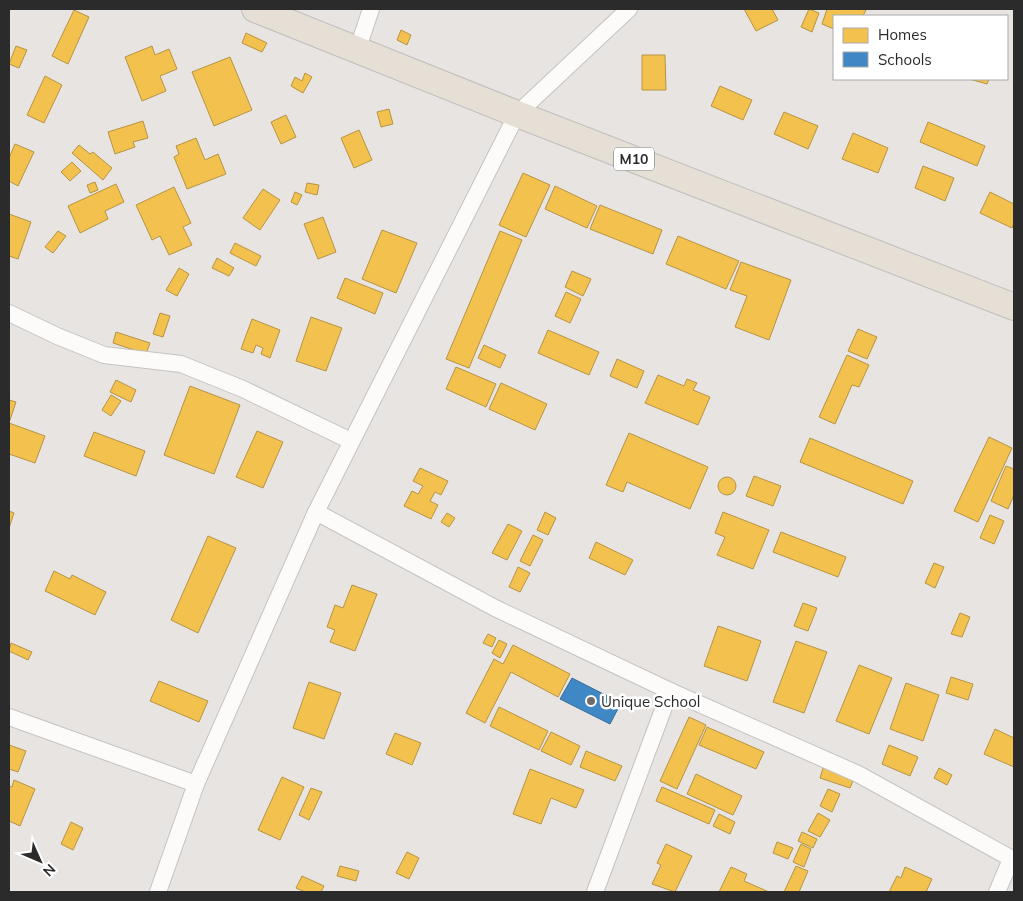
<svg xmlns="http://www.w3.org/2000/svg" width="1023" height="901" font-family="Mulish,sans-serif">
  <rect width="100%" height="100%" fill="#e8e4e1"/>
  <g fill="#f2c14e" stroke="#b69444">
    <path d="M 744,9 L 772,9 L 778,20 L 756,31 Z"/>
    <path d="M 809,9 L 819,13 L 812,32 L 801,27 Z"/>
    <path d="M 827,9 L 863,9 L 866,10 L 863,16 L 834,16 L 834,29 L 822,24 Z"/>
    <path d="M 74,10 L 89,17 L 68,64 L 52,56 Z"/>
    <path d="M 401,30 L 411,35 L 407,45 L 397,40 Z"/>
    <path d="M 246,33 L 267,43 L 262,52 L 242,43 Z"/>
    <path d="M 16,46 L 27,50 L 19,68 L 9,64 Z"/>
    <path d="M 152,46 L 155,55 L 169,49 L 177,69 L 160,76 L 166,91 L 142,101 L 125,57 Z"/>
    <path d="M 642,55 L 665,55 L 666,90 L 642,90 Z"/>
    <path d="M 230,57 L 252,110 L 214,126 L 192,72 Z"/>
    <path d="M 305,73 L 312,77 L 303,93 L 291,86 L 295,77 L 302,81 Z"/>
    <path d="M 45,76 L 62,85 L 44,123 L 27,115 Z"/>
    <path d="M 969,79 L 989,79 L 987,84 Z"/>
    <path d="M 720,86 L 752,100 L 743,120 L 711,106 Z"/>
    <path d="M 389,109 L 393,124 L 381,127 L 377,112 Z"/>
    <path d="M 784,112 L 818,126 L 808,149 L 774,134 Z"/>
    <path d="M 286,115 L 296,137 L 281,144 L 271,122 Z"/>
    <path d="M 143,121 L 148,138 L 133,142 L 135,147 L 115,154 L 108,132 Z"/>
    <path d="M 928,122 L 985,146 L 977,166 L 920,142 Z"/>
    <path d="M 359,130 L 372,160 L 354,168 L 341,138 Z"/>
    <path d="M 853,133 L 888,148 L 878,173 L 842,159 Z"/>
    <path d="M 196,138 L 205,160 L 218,154 L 226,174 L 187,189 L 174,157 L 179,154 L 176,146 Z"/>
    <path d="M 15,144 L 34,152 L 18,186 L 9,181 L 9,158 Z"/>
    <path d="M 79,145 L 90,154 L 93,152 L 112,168 L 103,180 L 72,153 Z"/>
    <path d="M 72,162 L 81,171 L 70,181 L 61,172 Z"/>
    <path d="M 923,166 L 954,178 L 945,201 L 915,188 Z"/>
    <path d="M 523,173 L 550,185 L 526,237 L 499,225 Z"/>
    <path d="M 95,182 L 98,190 L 90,193 L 87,185 Z"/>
    <path d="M 307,183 L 319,185 L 317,195 L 305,192 Z"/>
    <path d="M 116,184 L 124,202 L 105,211 L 108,219 L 80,233 L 68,206 Z"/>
    <path d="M 555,186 L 597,206 L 587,228 L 545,209 Z"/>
    <path d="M 174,187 L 191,223 L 183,227 L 192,245 L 169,255 L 160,236 L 152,240 L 136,205 Z"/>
    <path d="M 263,189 L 280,200 L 260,230 L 243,218 Z"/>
    <path d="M 295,192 L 302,195 L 297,205 L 291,202 Z"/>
    <path d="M 990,192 L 1014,204 L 1014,223 L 1012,228 L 980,213 Z"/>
    <path d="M 600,205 L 662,230 L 653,254 L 590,229 Z"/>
    <path d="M 9,214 L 31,222 L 18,259 L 9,256 Z"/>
    <path d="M 323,217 L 336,252 L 318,259 L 304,224 Z"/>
    <path d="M 382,230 L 417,243 L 396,293 L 362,279 Z"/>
    <path d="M 58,231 L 66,236 L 53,253 L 45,247 Z"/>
    <path d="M 500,231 L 522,240 L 469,368 L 446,359 Z"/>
    <path d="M 678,236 L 739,261 L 726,289 L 666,264 Z"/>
    <path d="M 235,243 L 261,256 L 256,266 L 230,253 Z"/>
    <path d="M 217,258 L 234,268 L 229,276 L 212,268 Z"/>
    <path d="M 741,262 L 791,280 L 769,340 L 735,327 L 747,296 L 730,290 Z"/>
    <path d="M 179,268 L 189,274 L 177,296 L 166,290 Z"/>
    <path d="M 572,271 L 591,279 L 583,296 L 565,287 Z"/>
    <path d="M 345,278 L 383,293 L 375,314 L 337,298 Z"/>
    <path d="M 566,292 L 581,299 L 570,323 L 555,316 Z"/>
    <path d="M 160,313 L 170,316 L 163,337 L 153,334 Z"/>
    <path d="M 311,317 L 342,328 L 326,371 L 296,361 Z"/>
    <path d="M 252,319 L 280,330 L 270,358 L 261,354 L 263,348 L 256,345 L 253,353 L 241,349 Z"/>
    <path d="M 858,329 L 877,337 L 867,359 L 848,351 Z"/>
    <path d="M 548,330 L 599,352 L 589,375 L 538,353 Z"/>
    <path d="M 116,332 L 150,343 L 146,354 L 113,343 Z"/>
    <path d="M 484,345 L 506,355 L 500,368 L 478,358 Z"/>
    <path d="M 847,355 L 869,365 L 859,387 L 852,385 L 835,424 L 819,417 Z"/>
    <path d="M 617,359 L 644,371 L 637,388 L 610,376 Z"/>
    <path d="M 456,367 L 496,384 L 486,407 L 446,389 Z"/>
    <path d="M 658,375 L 684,386 L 687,379 L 697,383 L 693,390 L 710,397 L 698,425 L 645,403 Z"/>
    <path d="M 116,380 L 136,390 L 131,402 L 110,392 Z"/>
    <path d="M 501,383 L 547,404 L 535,430 L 489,409 Z"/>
    <path d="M 190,386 L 240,405 L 214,474 L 164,455 Z"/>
    <path d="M 111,395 L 121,401 L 111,416 L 102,410 Z"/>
    <path d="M 9,400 L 16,402 L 9,423 L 45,436 L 35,463 L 9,454 Z"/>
    <path d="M 257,431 L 283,442 L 263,488 L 236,477 Z"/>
    <path d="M 94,432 L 145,451 L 136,476 L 84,456 Z"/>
    <path d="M 629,433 L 708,467 L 690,509 L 627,482 L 623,492 L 606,485 Z"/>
    <path d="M 989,437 L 1012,448 L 978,522 L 954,511 Z"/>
    <path d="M 810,438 L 913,481 L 903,504 L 800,462 Z"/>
    <path d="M 1006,466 L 1014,469 L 1014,495 L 1008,509 L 991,501 Z"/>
    <path d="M 420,468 L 448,481 L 441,495 L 435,492 L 430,501 L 438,505 L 431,519 L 404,506 L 412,491 L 418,494 L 423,486 L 413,481 Z"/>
    <path d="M 754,476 L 781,486 L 773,506 L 746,496 Z"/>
    <circle cx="727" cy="486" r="9"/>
    <path d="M 9,511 L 14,513 L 9,528 Z"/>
    <path d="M 545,512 L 556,518 L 548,535 L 537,530 Z"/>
    <path d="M 723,512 L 769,530 L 753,569 L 717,555 L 725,537 L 715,533 Z"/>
    <path d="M 447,513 L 455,518 L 449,527 L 441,522 Z"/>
    <path d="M 990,515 L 1004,521 L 994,544 L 980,538 Z"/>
    <path d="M 508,524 L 522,531 L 507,560 L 492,553 Z"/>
    <path d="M 781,532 L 846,557 L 838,577 L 773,552 Z"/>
    <path d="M 533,535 L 543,540 L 530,566 L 520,561 Z"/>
    <path d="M 208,536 L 236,548 L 198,633 L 171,620 Z"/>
    <path d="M 596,542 L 633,560 L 625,575 L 589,558 Z"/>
    <path d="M 934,563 L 944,567 L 935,588 L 925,583 Z"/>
    <path d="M 518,567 L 530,573 L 520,592 L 509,587 Z"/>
    <path d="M 54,571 L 70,579 L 72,575 L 106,592 L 95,615 L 45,591 Z"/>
    <path d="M 352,585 L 377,594 L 355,651 L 330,642 L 335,630 L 327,627 L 335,605 L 343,608 Z"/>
    <path d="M 803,603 L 817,608 L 808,631 L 794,626 Z"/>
    <path d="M 960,613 L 970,617 L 962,637 L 951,634 Z"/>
    <path d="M 718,626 L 761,641 L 747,681 L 704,666 Z"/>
    <path d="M 488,634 L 496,638 L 492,647 L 483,643 Z"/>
    <path d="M 499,640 L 507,644 L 500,658 L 492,653 Z"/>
    <path d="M 796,641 L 827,652 L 804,713 L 773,702 Z"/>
    <path d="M 11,643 L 32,652 L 28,660 L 9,651 Z"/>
    <path d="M 513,645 L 570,674 L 558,697 L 511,672 L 485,723 L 466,713 L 494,659 L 503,664 Z"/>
    <path d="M 859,665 L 892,678 L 869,734 L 836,721 Z"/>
    <path d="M 951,677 L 973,684 L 968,700 L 946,693 Z"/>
    <path d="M 159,681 L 208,701 L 199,722 L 150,701 Z"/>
    <path d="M 309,682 L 341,693 L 324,739 L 293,728 Z"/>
    <path d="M 906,683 L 939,695 L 923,741 L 890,729 Z"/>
    <path d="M 499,707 L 548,731 L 539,750 L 490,726 Z"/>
    <path d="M 689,717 L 706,725 L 677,789 L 660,781 Z"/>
    <path d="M 707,727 L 764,752 L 756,769 L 699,745 Z"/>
    <path d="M 995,729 L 1014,738 L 1014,767 L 984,754 Z"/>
    <path d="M 551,732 L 580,746 L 571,765 L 541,751 Z"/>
    <path d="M 395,733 L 421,743 L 412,765 L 386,754 Z"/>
    <path d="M 9,745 L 26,751 L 18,772 L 9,769 Z"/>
    <path d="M 889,745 L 918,757 L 910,776 L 882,764 Z"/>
    <path d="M 586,751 L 622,766 L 615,781 L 580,767 Z"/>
    <path d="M 823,768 L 854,778 L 850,788 L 820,778 Z"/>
    <path d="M 939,768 L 952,775 L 947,785 L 934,778 Z"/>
    <path d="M 530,769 L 584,790 L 576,808 L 551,798 L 541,824 L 513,814 Z"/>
    <path d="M 696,774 L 742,796 L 733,815 L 687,794 Z"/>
    <path d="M 282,777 L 304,787 L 280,840 L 258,830 Z"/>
    <path d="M 14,780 L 35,789 L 20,826 L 9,821 L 9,786 L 12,787 Z"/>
    <path d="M 662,787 L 715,810 L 709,824 L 656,801 Z"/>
    <path d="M 311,788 L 322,792 L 309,820 L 299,815 Z"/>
    <path d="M 828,789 L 840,794 L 832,812 L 820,806 Z"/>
    <path d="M 818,813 L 830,820 L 820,837 L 808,831 Z"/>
    <path d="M 719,814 L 735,822 L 730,834 L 713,826 Z"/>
    <path d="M 71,822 L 83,828 L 73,850 L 61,844 Z"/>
    <path d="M 802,832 L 817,839 L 813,848 L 798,841 Z"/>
    <path d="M 777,842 L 793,848 L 788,859 L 773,853 Z"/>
    <path d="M 666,844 L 692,856 L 675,892 L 652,884 L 661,865 L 657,863 Z"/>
    <path d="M 801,844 L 811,849 L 804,867 L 793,862 Z"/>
    <path d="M 407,852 L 419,858 L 409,879 L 396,873 Z"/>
    <path d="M 340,866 L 359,871 L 356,881 L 337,876 Z"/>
    <path d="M 796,866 L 808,871 L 799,892 L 784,892 Z"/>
    <path d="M 731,867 L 747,874 L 744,881 L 769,892 L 719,892 Z"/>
    <path d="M 905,867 L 932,879 L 926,892 L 889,892 L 897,876 L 901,878 Z"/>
    <path d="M 302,876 L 324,886 L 321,892 L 305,892 L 296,888 Z"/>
  </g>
  <path fill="#3f88c5" stroke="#396c97" d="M 572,678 L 621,703 L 610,724 L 560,699 Z"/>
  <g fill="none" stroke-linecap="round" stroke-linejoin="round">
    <g stroke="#c4c3c3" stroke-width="18">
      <g id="minor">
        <path d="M 357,51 L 371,9"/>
        <path d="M 9,313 L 57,336 L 104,355 L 181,364 L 243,389 L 351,441"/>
        <path d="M 316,512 L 495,608 L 670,691 L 858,774 L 1014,860"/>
        <path d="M 9,717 L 196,784"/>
        <path d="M 158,892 L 196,784 L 316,512 L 517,114 L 629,9"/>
        <path d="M 595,892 L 670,691"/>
        <path d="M 997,892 L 1011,859"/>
      </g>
    </g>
    <g stroke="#c0bfbe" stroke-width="28">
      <path id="primary" d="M 255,9 L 517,114 L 1014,307"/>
    </g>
    <use href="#minor" stroke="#fcfbfa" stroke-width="16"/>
    <use href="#primary" stroke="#e5dfd5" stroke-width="26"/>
  </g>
  <circle fill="#6d6c6b" stroke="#fff" stroke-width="2" cx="591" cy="701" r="5"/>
  <g text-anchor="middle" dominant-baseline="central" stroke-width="5" stroke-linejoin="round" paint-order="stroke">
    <rect fill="#fff" stroke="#6b6b6b" stroke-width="1" x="614" y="147.5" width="40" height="23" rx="4"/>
    <g font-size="14" font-weight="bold" fill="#2b2b2b">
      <text x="634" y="159">M10</text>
    </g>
    <g font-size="15" fill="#2b2b2b" stroke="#fff" text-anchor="start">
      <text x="601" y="701">Unique School</text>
    </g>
  </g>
  <rect width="1023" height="901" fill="none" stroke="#2b2b2b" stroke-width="20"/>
  <rect x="833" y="15" width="175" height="65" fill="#ffffff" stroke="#aaaaaa"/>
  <rect x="843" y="28" width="25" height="15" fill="#f2c14e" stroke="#aaaaaa"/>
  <text x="878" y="40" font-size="15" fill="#2b2b2b">Homes</text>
  <rect x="843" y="52" width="25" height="15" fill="#3f88c5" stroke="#aaaaaa"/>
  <text x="878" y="65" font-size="15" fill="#2b2b2b">Schools</text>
  <g transform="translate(40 861) rotate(135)" stroke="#ffffff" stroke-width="4" paint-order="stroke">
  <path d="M0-4L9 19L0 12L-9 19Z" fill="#2b2b2b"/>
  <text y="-8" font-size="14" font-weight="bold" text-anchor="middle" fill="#2b2b2b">N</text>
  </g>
</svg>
